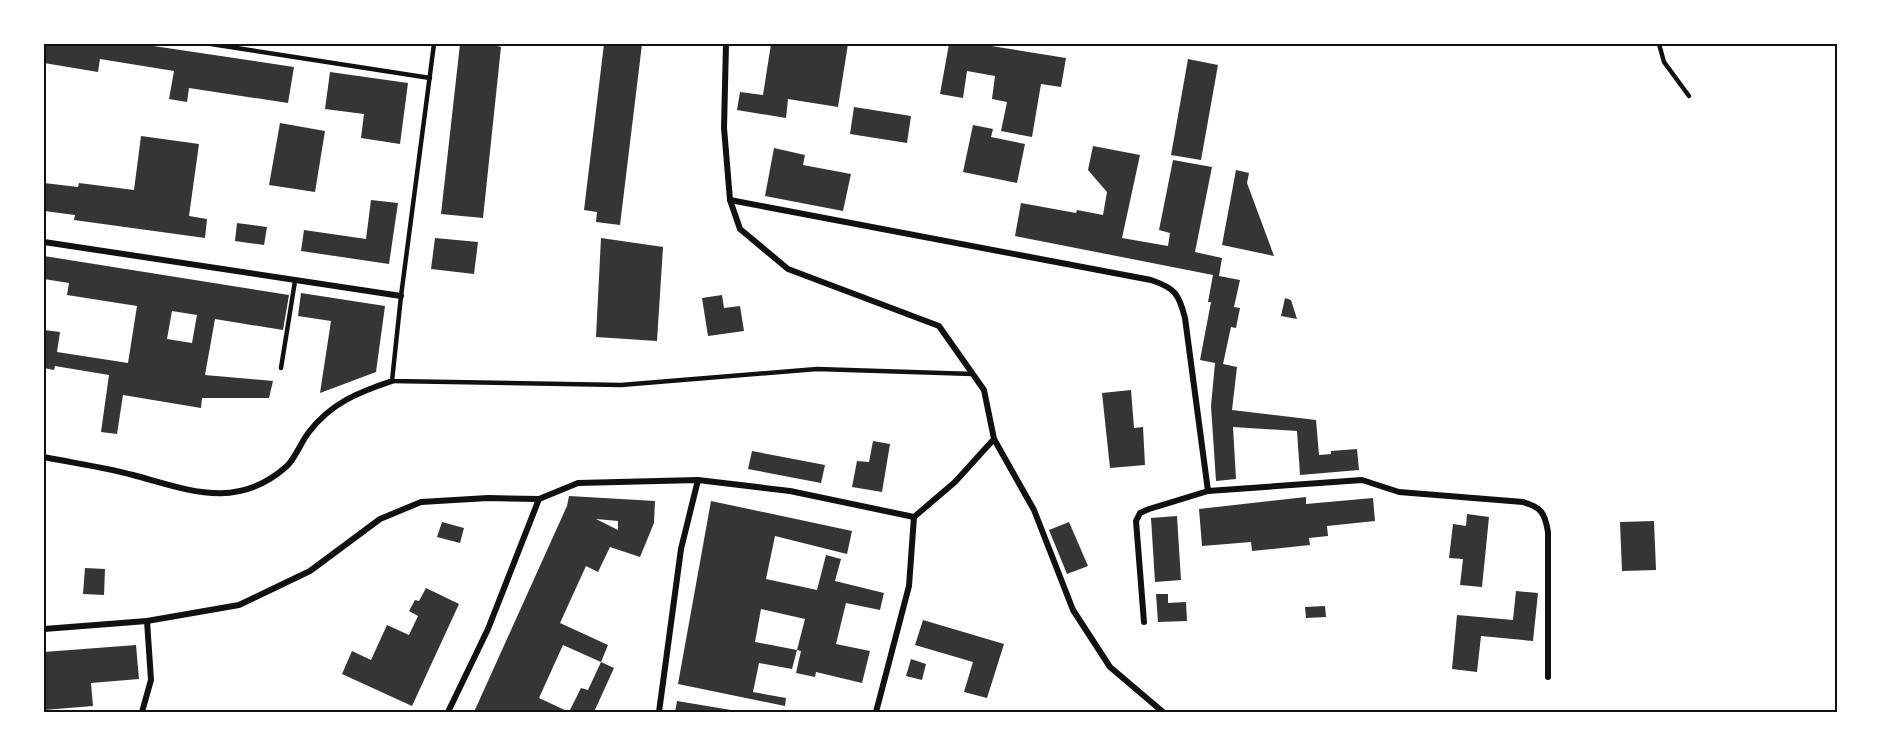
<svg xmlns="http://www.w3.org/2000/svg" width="1881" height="756" font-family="'DM Sans',sans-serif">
  <rect width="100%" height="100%" fill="#fff"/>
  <g fill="#353535" fill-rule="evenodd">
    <path d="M 44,44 L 140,44 L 294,67 L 288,103 L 189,88 L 187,102 L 169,99 L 174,71 L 100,59 L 98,72 L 44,63 Z"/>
    <path d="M 460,44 L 497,44 L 497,46 L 501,47 L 483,218 L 441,214 Z"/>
    <path d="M 604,44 L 642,44 L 620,225 L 596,222 L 597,212 L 584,210 Z"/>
    <path d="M 771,44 L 848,44 L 838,107 L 788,99 L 786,118 L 737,110 L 740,92 L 763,95 Z"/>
    <path d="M 949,44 L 979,44 L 1066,58 L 1061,87 L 1041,84 L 1032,137 L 1001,131 L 1007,102 L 992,99 L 995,76 L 967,71 L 963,98 L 940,94 Z"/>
    <path d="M 1188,59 L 1218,65 L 1201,160 L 1171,155 Z"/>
    <path d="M 330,72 L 408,83 L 400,144 L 361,138 L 364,114 L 325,109 Z"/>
    <path d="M 854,107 L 911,116 L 907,143 L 850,134 Z"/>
    <path d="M 280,123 L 325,131 L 315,192 L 269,185 Z"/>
    <path d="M 973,125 L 993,129 L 991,137 L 1025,144 L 1017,183 L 963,172 Z"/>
    <path d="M 141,136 L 199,144 L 189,216 L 207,219 L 205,238 L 74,220 L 75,215 L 44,211 L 44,183 L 78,187 L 79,183 L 134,190 Z"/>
    <path d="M 1093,146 L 1140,155 L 1122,238 L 1168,246 L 1170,233 L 1159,230 L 1173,160 L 1212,167 L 1195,252 L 1222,258 L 1219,276 L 1240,280 L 1234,307 L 1240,308 L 1236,328 L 1231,327 L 1223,364 L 1237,367 L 1232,410 L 1316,420 L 1319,455 L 1331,454 L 1331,451 L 1357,449 L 1359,470 L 1300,475 L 1297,431 L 1233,427 L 1236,479 L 1216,481 L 1211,406 L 1215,363 L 1200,360 L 1211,302 L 1208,302 L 1213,275 L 1015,236 L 1021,203 L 1076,213 L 1077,210 L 1103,215 L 1107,192 L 1088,170 Z"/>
    <path d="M 774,148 L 805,155 L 803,165 L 851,174 L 843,211 L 765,196 Z"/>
    <path d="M 1236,170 L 1249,173 L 1247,183 L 1274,256 L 1222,245 Z"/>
    <path d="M 371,200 L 398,203 L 389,264 L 301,251 L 304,230 L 366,239 Z"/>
    <path d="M 237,223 L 267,227 L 264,245 L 235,241 Z"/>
    <path d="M 435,238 L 478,242 L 474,274 L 431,269 Z"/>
    <path d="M 601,238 L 663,247 L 657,341 L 596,337 Z"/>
    <path d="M 44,256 L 289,295 L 283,330 L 215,319 L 205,375 L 273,381 L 269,398 L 202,398 L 201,408 L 123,395 L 117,434 L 101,432 L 109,375 L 55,366 L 54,370 L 44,368 L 44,330 L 60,332 L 57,352 L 128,363 L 137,306 L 67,295 L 69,283 L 44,279 ZM 172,311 L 197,315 L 192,343 L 167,339 Z"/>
    <path d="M 301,293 L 385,306 L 376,372 L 320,393 L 331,321 L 298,316 Z"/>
    <path d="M 722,295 L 724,308 L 740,306 L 744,331 L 708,336 L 702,298 Z"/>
    <path d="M 1285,298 L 1291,300 L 1297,319 L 1281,316 Z"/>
    <path d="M 1131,390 L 1134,428 L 1143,427 L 1145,465 L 1110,468 L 1102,393 Z"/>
    <path d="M 873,441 L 890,444 L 882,492 L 852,487 L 857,461 L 869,462 Z"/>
    <path d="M 752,451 L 825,465 L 821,483 L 748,469 Z"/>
    <path d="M 569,496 L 655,501 L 654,523 L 640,557 L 610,547 L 598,572 L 586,566 L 560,623 L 608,645 L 601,662 L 563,645 L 539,698 L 569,712 L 581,688 L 588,690 L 601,662 L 614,668 L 594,712 L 474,712 L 567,506 ZM 596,519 L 618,521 L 618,530 Z"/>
    <path d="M 1306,497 L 1306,504 L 1373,498 L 1375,521 L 1327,526 L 1328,536 L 1309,538 L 1310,545 L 1252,551 L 1251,542 L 1202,546 L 1199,509 Z"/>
    <path d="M 711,501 L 852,531 L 847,554 L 775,536 L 766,579 L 817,590 L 826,555 L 841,559 L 835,581 L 884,593 L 880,610 L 846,603 L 836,644 L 870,651 L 862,683 L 816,672 L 815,677 L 796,673 L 801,651 L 797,650 L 805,619 L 761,609 L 755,642 L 797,650 L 792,669 L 759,663 L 753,692 L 786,698 L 785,706 L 678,684 Z"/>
    <path d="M 1467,514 L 1489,517 L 1482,587 L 1460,585 L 1463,559 L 1449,558 L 1453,524 L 1466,526 Z"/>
    <path d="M 1177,516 L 1181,580 L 1155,582 L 1151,518 Z"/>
    <path d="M 1654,521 L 1656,570 L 1622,571 L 1620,522 Z"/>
    <path d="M 442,522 L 464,528 L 460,543 L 437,537 Z"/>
    <path d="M 1069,522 L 1088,566 L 1067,574 L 1049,530 Z"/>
    <path d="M 85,568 L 105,569 L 104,595 L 83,594 Z"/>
    <path d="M 426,588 L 459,604 L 412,706 L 342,674 L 352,651 L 371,660 L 387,625 L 409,635 L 418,616 L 409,611 L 415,600 L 419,601 Z"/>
    <path d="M 1516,591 L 1538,593 L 1533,641 L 1481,636 L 1477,672 L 1452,669 L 1457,615 L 1513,620 Z"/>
    <path d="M 1156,594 L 1168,594 L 1168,603 L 1186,602 L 1187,621 L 1158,622 Z"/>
    <path d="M 1325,606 L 1326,617 L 1306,618 L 1305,607 Z"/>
    <path d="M 923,620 L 1004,644 L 987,698 L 964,692 L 973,662 L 915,645 Z"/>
    <path d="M 136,645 L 139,679 L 91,683 L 93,706 L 44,710 L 44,652 Z"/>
    <path d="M 911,659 L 926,664 L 922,680 L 906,676 Z"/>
    <path d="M 677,701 L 737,711 L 737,712 L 675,712 Z"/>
  </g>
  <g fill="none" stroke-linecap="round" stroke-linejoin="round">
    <g stroke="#111" stroke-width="4.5">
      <path d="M 211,44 L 430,78"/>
      <path d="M 434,44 L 401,296 L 392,381 L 621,385 L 817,369 L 973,374"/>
      <path d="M 1659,44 L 1664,62 L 1689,96"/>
      <path d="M 281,368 L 295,281"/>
    </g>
    <g stroke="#111" stroke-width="6">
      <path d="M 730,200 L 1151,280 C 1175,288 1179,294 1185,318 L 1208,491 L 1362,480 L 1399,492 L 1523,502 C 1541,507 1545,513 1548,532 L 1548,677"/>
      <path d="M 44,242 L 401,296"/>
      <path d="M 994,439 L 1034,510 L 1073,610 L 1110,667 L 1163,712"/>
      <path d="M 44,457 C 73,463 104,467 133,475 C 189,490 237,511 287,466 C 296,457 301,442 309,432 C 331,403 359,392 392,381"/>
      <path d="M 1144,622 L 1136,521 L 1140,513 L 1149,509 L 1208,491"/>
      <path d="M 44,629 L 147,621 L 239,605 L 310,571 L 380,519 L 421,502 L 488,498 L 539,499 L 578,483 L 698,480 L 790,491 L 914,517 L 955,482 L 994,439 L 984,390 L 939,326 L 788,269 L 740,229 L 730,200 L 724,128 L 726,44"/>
      <path d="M 142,712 L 151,680 L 147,621"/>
      <path d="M 448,712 L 488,629 L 539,499"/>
      <path d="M 659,712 L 681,549 L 698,480"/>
      <path d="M 876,712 L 909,586 L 914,517"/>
    </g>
  </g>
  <rect width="1881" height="756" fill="none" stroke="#ffffff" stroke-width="90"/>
  <rect x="45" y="45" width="1791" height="666" fill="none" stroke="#111" stroke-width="2"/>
</svg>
